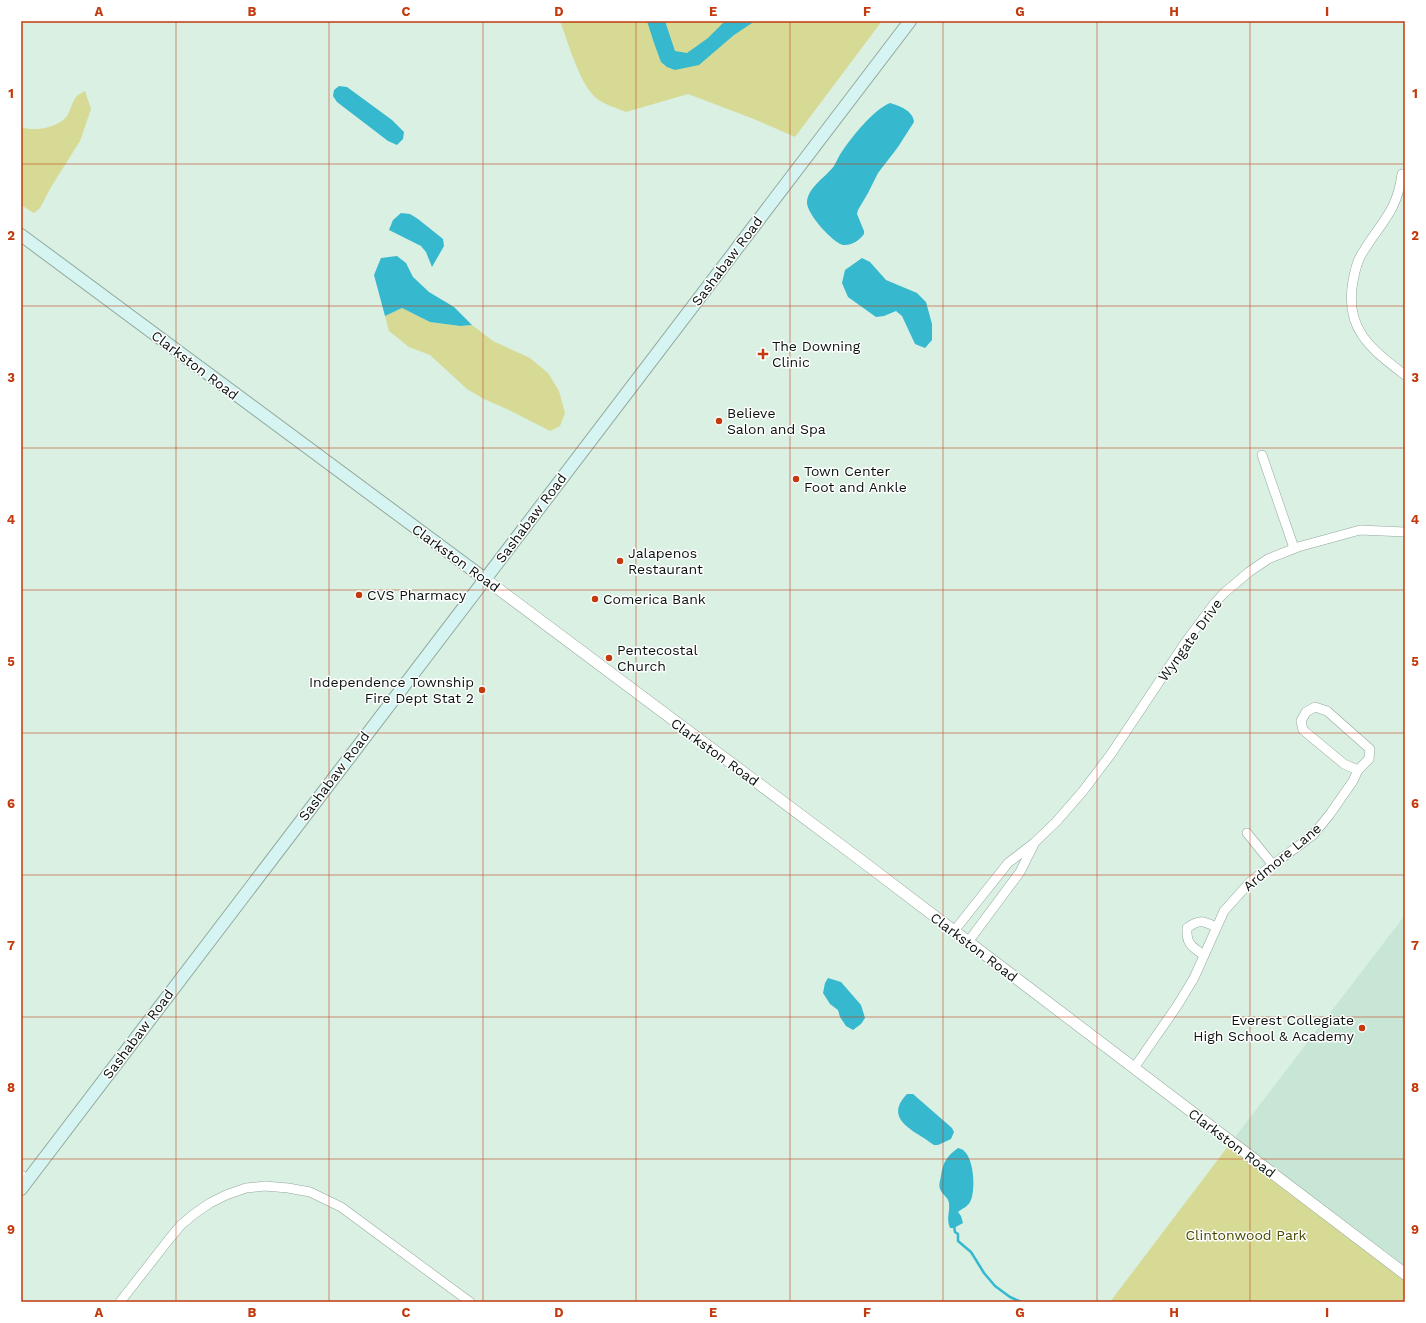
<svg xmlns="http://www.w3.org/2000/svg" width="1426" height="1323" font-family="'Work Sans',sans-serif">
  <rect width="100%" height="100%" fill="#d9f0e3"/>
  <path fill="#c7e6d5" d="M 1405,915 L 1405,1272 L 1232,1141 Z"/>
  <g fill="#d6da95">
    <path d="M 560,21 L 882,21 L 795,137 L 754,119 L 688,94 L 626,112 C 617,108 602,104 595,97 C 578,80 569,44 560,21 Z"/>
    <path d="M 85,91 L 91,109 L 80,141 L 51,187 L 40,208 L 34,213 L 21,205 L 21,127 C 34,132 58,128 67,116 C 71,110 72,101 77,96 C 79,94 82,93 85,91 Z"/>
    <path d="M 402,308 L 430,322 L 460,326 L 472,325 L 493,341 L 530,358 L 548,373 L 559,391 L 565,413 L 560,426 L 550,431 L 509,410 L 484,399 L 467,389 L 430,355 L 409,347 L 389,331 L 385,316 Z"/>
    <path d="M 1232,1141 L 1405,1272 L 1405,1302 L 1110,1302 Z"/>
  </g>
  <g fill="#36b8ce">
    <path d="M 647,21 L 665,21 L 675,51 L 687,53 L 708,38 L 725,21 L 755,21 L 734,35 L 699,65 L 675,70 L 667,67 L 661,62 L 654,43 Z"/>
    <path d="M 339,86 L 347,87 L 392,120 L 404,132 L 403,139 L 397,145 L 388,141 L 337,102 L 333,96 L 334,90 Z"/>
    <path d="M 890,103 C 899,106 913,110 914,122 L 898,147 L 878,173 L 868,193 L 858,210 L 857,214 L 864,231 L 864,234 C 860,240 851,246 843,245 C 833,243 806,213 807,202 C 808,187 826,177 834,166 C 837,161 839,155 843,150 C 853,136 873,110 890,103 Z"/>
    <path d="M 401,213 L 410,214 L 418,219 L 443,239 L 444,246 L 432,267 L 426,252 L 421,246 L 389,230 L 393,220 Z"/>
    <path d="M 397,256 L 406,263 L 413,277 L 429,292 L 454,307 L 472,325 L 460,326 L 430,322 L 402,308 L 385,316 L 374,275 L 381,258 Z"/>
    <path d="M 862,258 L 870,262 L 886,280 L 917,293 L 926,302 L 932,324 L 932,340 L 925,348 L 915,344 L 902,316 L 896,311 L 884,316 L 876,317 L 848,297 L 842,283 L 845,270 Z"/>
    <path d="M 828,978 L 841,982 L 861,1005 L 865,1018 L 861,1024 L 853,1030 L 846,1026 L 840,1017 L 838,1010 L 830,1004 L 823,993 L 825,983 Z"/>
    <path d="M 907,1094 L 913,1094 L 952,1128 L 954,1132 L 951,1139 L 938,1145 L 934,1145 C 916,1131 882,1120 907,1094 Z"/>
    <path d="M 958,1148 C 960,1149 963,1149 964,1151 C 974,1159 976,1191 970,1202 C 968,1206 962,1209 958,1212 L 961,1216 L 963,1223 L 954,1228 L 950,1228 C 946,1218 950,1213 949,1203 C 948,1197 944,1196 941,1191 C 938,1185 940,1182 941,1176 C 943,1162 947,1156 958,1148 Z"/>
  </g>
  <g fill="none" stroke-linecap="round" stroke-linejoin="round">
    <path stroke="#36b8ce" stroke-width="2.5" d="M 954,1226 L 955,1232 L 958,1234 L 958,1241 L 971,1252 L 984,1273 L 995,1286 L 1010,1297 L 1021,1302"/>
    <g stroke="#92a89c" stroke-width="10">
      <g id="minor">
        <path d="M 1402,174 C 1397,212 1381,222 1363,252 C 1357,260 1355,271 1353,281 C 1344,329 1371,349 1405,375"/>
        <path d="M 1262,455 L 1294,548"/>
        <path d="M 1247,833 L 1273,865"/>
        <path d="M 954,931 L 1008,863 L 1034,843 L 1056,822 L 1083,791 L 1111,754 L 1185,643 L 1214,604 L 1224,593 L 1249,572 L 1268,559 L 1298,547 L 1360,530 L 1405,532"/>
        <path d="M 968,942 L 1020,872 L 1034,844"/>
        <path d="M 1204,955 C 1192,947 1186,944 1187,928 C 1200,919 1203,921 1216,927"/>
        <path d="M 1134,1068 L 1177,1006 L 1194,978 L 1224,911 L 1251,881 L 1313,835 L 1330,814 L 1353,781 L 1358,770 L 1369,759 L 1370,749 L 1327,711 L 1315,707 L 1306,712 L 1301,721 L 1303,730 L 1344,764 L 1358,770"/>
        <path d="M 21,1175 L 28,1180"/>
        <path d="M 120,1302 L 170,1238 L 181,1225 L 194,1214 L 210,1203 L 226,1195 L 246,1188 L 265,1186 L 288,1188 L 310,1192 L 341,1207 L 470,1302"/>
      </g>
    </g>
    <g stroke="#92a89c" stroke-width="12">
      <path id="tertiary" d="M 485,579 L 862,861 L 1405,1274"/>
    </g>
    <g stroke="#92a89c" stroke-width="14">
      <g id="secondary">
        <path d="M 21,235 L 485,579"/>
        <path d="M 21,1189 L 910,21"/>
      </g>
    </g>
    <use href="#minor" stroke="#fff" stroke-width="9"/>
    <use href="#tertiary" stroke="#fff" stroke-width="11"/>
    <use href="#secondary" stroke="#d6f5f2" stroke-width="12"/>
  </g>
  <path fill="none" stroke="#c23a0e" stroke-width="1" stroke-opacity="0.55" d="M 176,21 L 176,1302M 329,21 L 329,1302M 483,21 L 483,1302M 636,21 L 636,1302M 790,21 L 790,1302M 943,21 L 943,1302M 1097,21 L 1097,1302M 1250,21 L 1250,1302M 21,164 L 1405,164M 21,306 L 1405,306M 21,448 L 1405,448M 21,590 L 1405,590M 21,733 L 1405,733M 21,875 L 1405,875M 21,1017 L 1405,1017M 21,1159 L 1405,1159"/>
  <g fill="#c23a0e" stroke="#fff" stroke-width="1.5">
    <path d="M761 348h4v4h4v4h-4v4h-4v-4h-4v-4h4z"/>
    <circle cx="719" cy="421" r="4"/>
    <circle cx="796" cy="479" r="4"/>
    <circle cx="620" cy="561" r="4"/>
    <circle cx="359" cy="595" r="4"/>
    <circle cx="595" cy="599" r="4"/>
    <circle cx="609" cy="658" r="4"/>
    <circle cx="482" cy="690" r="4"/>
    <circle cx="1362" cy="1028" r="4"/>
  </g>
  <g text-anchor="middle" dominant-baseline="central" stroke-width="3" stroke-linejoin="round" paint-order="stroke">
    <g font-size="14" fill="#0a120e" stroke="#fff">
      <text transform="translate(727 261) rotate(-53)">Sashabaw Road</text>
      <text transform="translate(195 365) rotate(37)">Clarkston Road</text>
      <text transform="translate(531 518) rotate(-53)">Sashabaw Road</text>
      <text transform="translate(456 558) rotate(36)">Clarkston Road</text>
      <text transform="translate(1190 640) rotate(-54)">Wyngate Drive</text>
      <text transform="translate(715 752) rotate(36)">Clarkston Road</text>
      <text transform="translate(334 776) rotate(-53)">Sashabaw Road</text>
      <text transform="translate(1282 857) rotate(-40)">Ardmore Lane</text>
      <text transform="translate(974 947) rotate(37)">Clarkston Road</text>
      <text transform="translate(138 1034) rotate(-53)">Sashabaw Road</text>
      <text transform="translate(1232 1143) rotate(37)">Clarkston Road</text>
    </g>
    <g font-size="14" fill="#0a120e" stroke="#fff" text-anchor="start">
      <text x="772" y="346">The Downing<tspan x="772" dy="16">Clinic</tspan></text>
      <text x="727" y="413">Believe<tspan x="727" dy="16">Salon and Spa</tspan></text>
      <text x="804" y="471">Town Center<tspan x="804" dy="16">Foot and Ankle</tspan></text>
      <text x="628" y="553">Jalapenos<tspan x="628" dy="16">Restaurant</tspan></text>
      <text x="367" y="595">CVS Pharmacy</text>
      <text x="603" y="599">Comerica Bank</text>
      <text x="617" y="650">Pentecostal<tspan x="617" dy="16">Church</tspan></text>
      <text x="474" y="682" text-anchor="end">Independence Township<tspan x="474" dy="16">Fire Dept Stat 2</tspan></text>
      <text x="1354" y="1020" text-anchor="end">Everest Collegiate<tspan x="1354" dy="16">High School &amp; Academy</tspan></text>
    </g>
    <g font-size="14" fill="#474901" stroke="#fff">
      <text x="1246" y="1235">Clintonwood Park</text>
    </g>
  </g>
  <rect width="1426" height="1323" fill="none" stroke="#ffffff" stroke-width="44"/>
  <rect x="22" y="22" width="1382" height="1279" fill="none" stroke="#c23a0e" stroke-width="1.5"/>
  <g font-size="13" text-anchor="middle" font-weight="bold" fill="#c23a0e">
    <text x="99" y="16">A</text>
    <text x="252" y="16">B</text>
    <text x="406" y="16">C</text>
    <text x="559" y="16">D</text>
    <text x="713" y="16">E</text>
    <text x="867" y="16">F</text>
    <text x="1020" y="16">G</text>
    <text x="1174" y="16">H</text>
    <text x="1327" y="16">I</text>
    <text x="11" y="98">1</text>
    <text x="1415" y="98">1</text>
    <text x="11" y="240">2</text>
    <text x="1415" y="240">2</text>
    <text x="11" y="382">3</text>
    <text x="1415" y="382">3</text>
    <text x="11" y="524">4</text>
    <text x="1415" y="524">4</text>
    <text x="11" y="666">5</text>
    <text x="1415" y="666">5</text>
    <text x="11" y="808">6</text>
    <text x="1415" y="808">6</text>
    <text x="11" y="950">7</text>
    <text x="1415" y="950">7</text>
    <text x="11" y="1092">8</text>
    <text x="1415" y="1092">8</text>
    <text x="11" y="1234">9</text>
    <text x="1415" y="1234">9</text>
    <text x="99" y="1317">A</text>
    <text x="252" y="1317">B</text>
    <text x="406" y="1317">C</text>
    <text x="559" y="1317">D</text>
    <text x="713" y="1317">E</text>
    <text x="867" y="1317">F</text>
    <text x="1020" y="1317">G</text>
    <text x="1174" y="1317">H</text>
    <text x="1327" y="1317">I</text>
  </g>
</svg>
